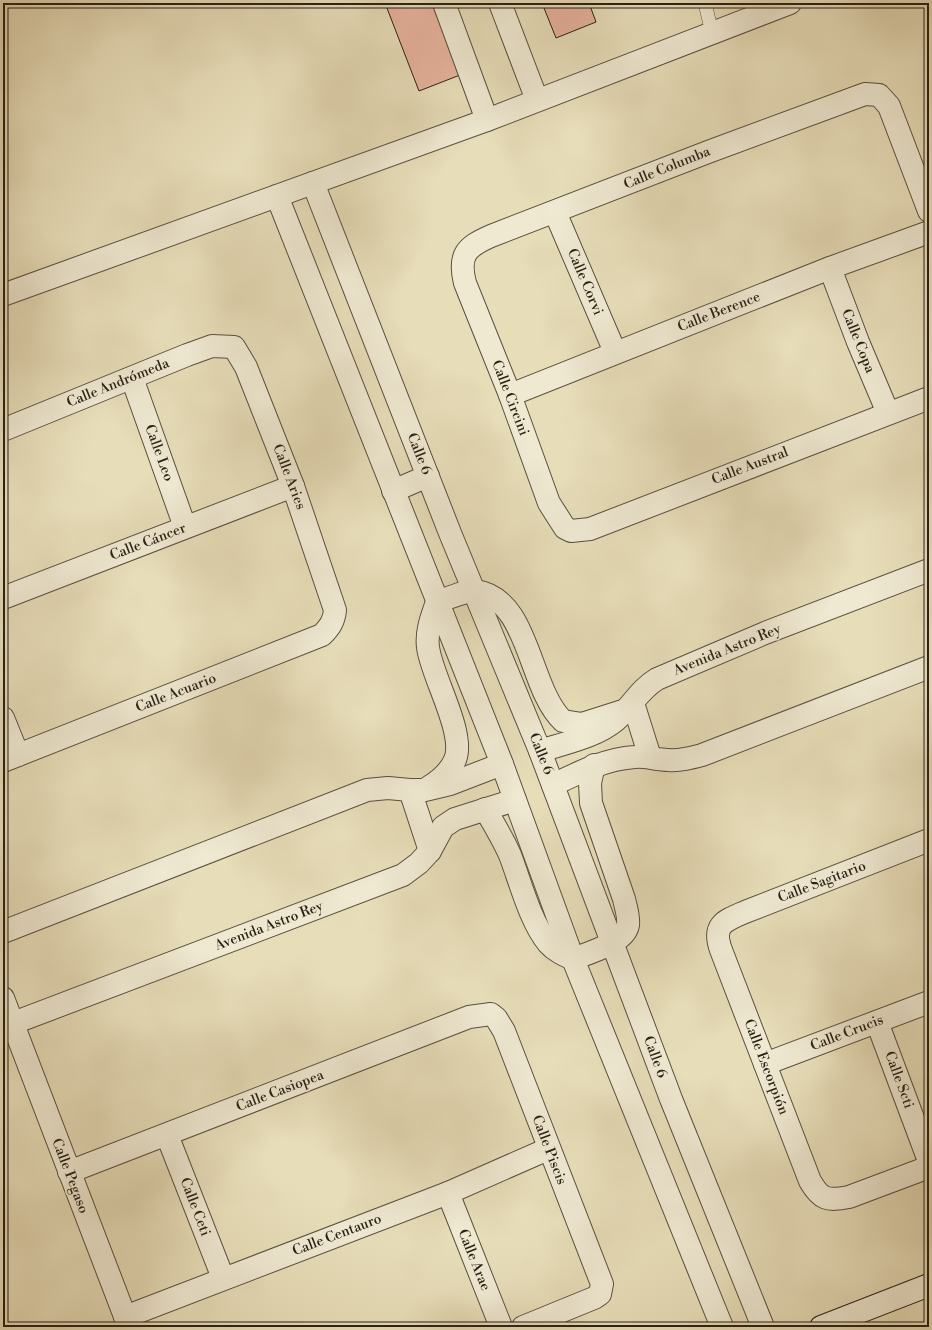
<svg xmlns="http://www.w3.org/2000/svg" width="932" height="1330" font-family="'Libre Bodoni',serif">
  <rect width="100%" height="100%" fill="#e7ddb9"/>
  <filter id="stains"><feTurbulence type="fractalNoise" baseFrequency=".005" numOctaves="4"/><feColorMatrix values="0 0 0 0 .2 0 0 0 0 .09 0 0 0 0 .02 0 0 0 .5 -.17"/></filter>
  <radialGradient id="worn" r=".72"><stop offset=".6" stop-color="#630" stop-opacity="0"/><stop offset="1" stop-color="#630" stop-opacity=".3"/></radialGradient>
  <g fill="#e7b39e" stroke="#292115">
    <path d="M 385,3 L 432,3 L 460,75 L 419,91 Z"/>
    <path d="M 542,3 L 589,3 L 596,22 L 556,38 Z"/>
  </g>
  <g fill="none" stroke-linecap="round" stroke-linejoin="round">
    <g stroke="#58503e" stroke-width="14">
      <path id="lane" d="M 705,3 L 712,33"/>
    </g>
    <g stroke="#58503e" stroke-width="24">
      <g id="street">
        <path d="M 444,3 L 487,120"/>
        <path d="M 500,3 L 537,100"/>
        <path d="M 313,183 L 450,533 L 540,751 L 671,1099 L 763,1327"/>
        <path d="M 277,196 L 502,764 L 573,959 L 722,1327"/>
        <path d="M 929,211 L 889,106 L 879,95 L 865,94 L 708,152 L 491,236 C 466,247 458,255 465,283 L 510,395 L 549,503 L 565,528 L 571,531 L 590,529 L 929,398"/>
        <path d="M 555,212 L 615,352"/>
        <path d="M 830,268 L 858,342 L 888,413"/>
        <path d="M 3,295 L 487,120 L 790,3"/>
        <path d="M 132,378 L 185,527"/>
        <path d="M 510,395 L 830,268 L 929,232"/>
        <path d="M 3,430 L 187,355 L 212,346 L 234,347 L 246,367 L 293,486 L 335,610 C 334,621 330,627 322,635 L 3,761"/>
        <path d="M 393,491 L 428,476"/>
        <path d="M 3,598 L 293,486"/>
        <path d="M 633,703 L 650,757"/>
        <path d="M 3,718 L 18,755"/>
        <path d="M 540,751 C 565,743 596,737 616,720 C 631,707 640,689 657,679 L 765,633 L 929,570"/>
        <path d="M 553,785 C 580,772 605,759 635,757 C 646,756 657,760 668,760 C 680,761 691,758 702,755 L 929,667"/>
        <path d="M 429,787 C 439,781 449,772 454,762 C 468,736 431,676 428,647 C 426,631 432,616 437,602 C 446,599 467,590 475,591 C 530,598 528,688 563,721 L 582,724 L 626,710"/>
        <path d="M 410,790 L 430,851"/>
        <path d="M 485,809 C 494,824 503,839 510,855 C 520,881 530,921 548,943 C 555,951 564,955 573,959 C 588,953 625,943 628,925 C 629,916 626,908 624,899 L 591,803 L 590,783 L 594,765"/>
        <path d="M 929,840 L 745,912 C 724,921 712,925 721,950 L 810,1181 C 821,1200 827,1201 849,1197 L 929,1167"/>
        <path d="M 3,932 L 367,790 L 388,788 L 410,790 L 425,790 L 450,784 L 502,764"/>
        <path d="M 3,998 L 129,1327"/>
        <path d="M 877,1022 L 929,1161"/>
        <path d="M 3,1027 L 403,875 L 419,863 L 430,851 L 443,827 L 455,819 L 515,800"/>
        <path d="M 765,1064 L 929,1002"/>
        <path d="M 167,1135 L 223,1278"/>
        <path d="M 69,1172 L 469,1017 L 491,1014 L 496,1018 L 504,1031 L 602,1284 L 600,1294 L 594,1298 L 523,1327"/>
        <path d="M 448,1193 L 501,1327"/>
        <path d="M 125,1317 L 448,1193 L 548,1149"/>
      </g>
    </g>
    <g stroke="#292115" stroke-width="24">
      <path id="secondary" d="M 821,1327 L 929,1285"/>
    </g>
    <use href="#lane" stroke="#efe9d2" stroke-width="13"/>
    <use href="#street" stroke="#efe9d2" stroke-width="22"/>
    <use href="#secondary" stroke="#efe9d2" stroke-width="22"/>
  </g>
  <g text-anchor="middle" dominant-baseline="central" stroke-width="3.5" stroke-linejoin="round" paint-order="stroke">
    <g font-size="14" fill="#292115" stroke="#efe9d2">
      <text transform="translate(667 168) rotate(-22)">Calle Columba</text>
      <text transform="translate(585 282) rotate(67)">Calle Corvi</text>
      <text transform="translate(719 312) rotate(-21)">Calle Berence</text>
      <text transform="translate(858 341) rotate(68)">Calle Copa</text>
      <text transform="translate(118 383) rotate(-22)">Calle Andrómeda</text>
      <text transform="translate(510 398) rotate(69)">Calle Circini</text>
      <text transform="translate(159 453) rotate(70)">Calle Leo</text>
      <text transform="translate(419 454) rotate(68)">Calle 6</text>
      <text transform="translate(750 466) rotate(-21)">Calle Austral</text>
      <text transform="translate(289 477) rotate(69)">Calle Aries</text>
      <text transform="translate(148 542) rotate(-21)">Calle Cáncer</text>
      <text transform="translate(727 650) rotate(-22)">Avenida Astro Rey</text>
      <text transform="translate(176 693) rotate(-21)">Calle Acuario</text>
      <text transform="translate(541 754) rotate(68)">Calle 6</text>
      <text transform="translate(822 882) rotate(-21)">Calle Sagitario</text>
      <text transform="translate(269 926) rotate(-21)">Avenida Astro Rey</text>
      <text transform="translate(847 1033) rotate(-21)">Calle Crucis</text>
      <text transform="translate(655 1057) rotate(70)">Calle 6</text>
      <text transform="translate(766 1067) rotate(69)">Calle Escorpión</text>
      <text transform="translate(899 1080) rotate(70)">Calle Scti</text>
      <text transform="translate(280 1091) rotate(-21)">Calle Casiopea</text>
      <text transform="translate(549 1150) rotate(69)">Calle Piscis</text>
      <text transform="translate(70 1176) rotate(69)">Calle Pegaso</text>
      <text transform="translate(195 1207) rotate(69)">Calle Ceti</text>
      <text transform="translate(337 1235) rotate(-21)">Calle Centauro</text>
      <text transform="translate(474 1260) rotate(68)">Calle Arae</text>
    </g>
  </g>
  <rect width="932" height="1330" fill="none" stroke="#e7ddb9" stroke-width="16"/>
  <rect x="4" y="4" width="924" height="1322" fill="none" stroke="#292115" stroke-width="2"/>
  <rect x="8" y="8" width="916" height="1314" fill="none" stroke="#292115"/>
  <rect width="100%" height="100%" filter="url(#stains)"/>
  <rect width="100%" height="100%" fill="url(#worn)"/>
</svg>
